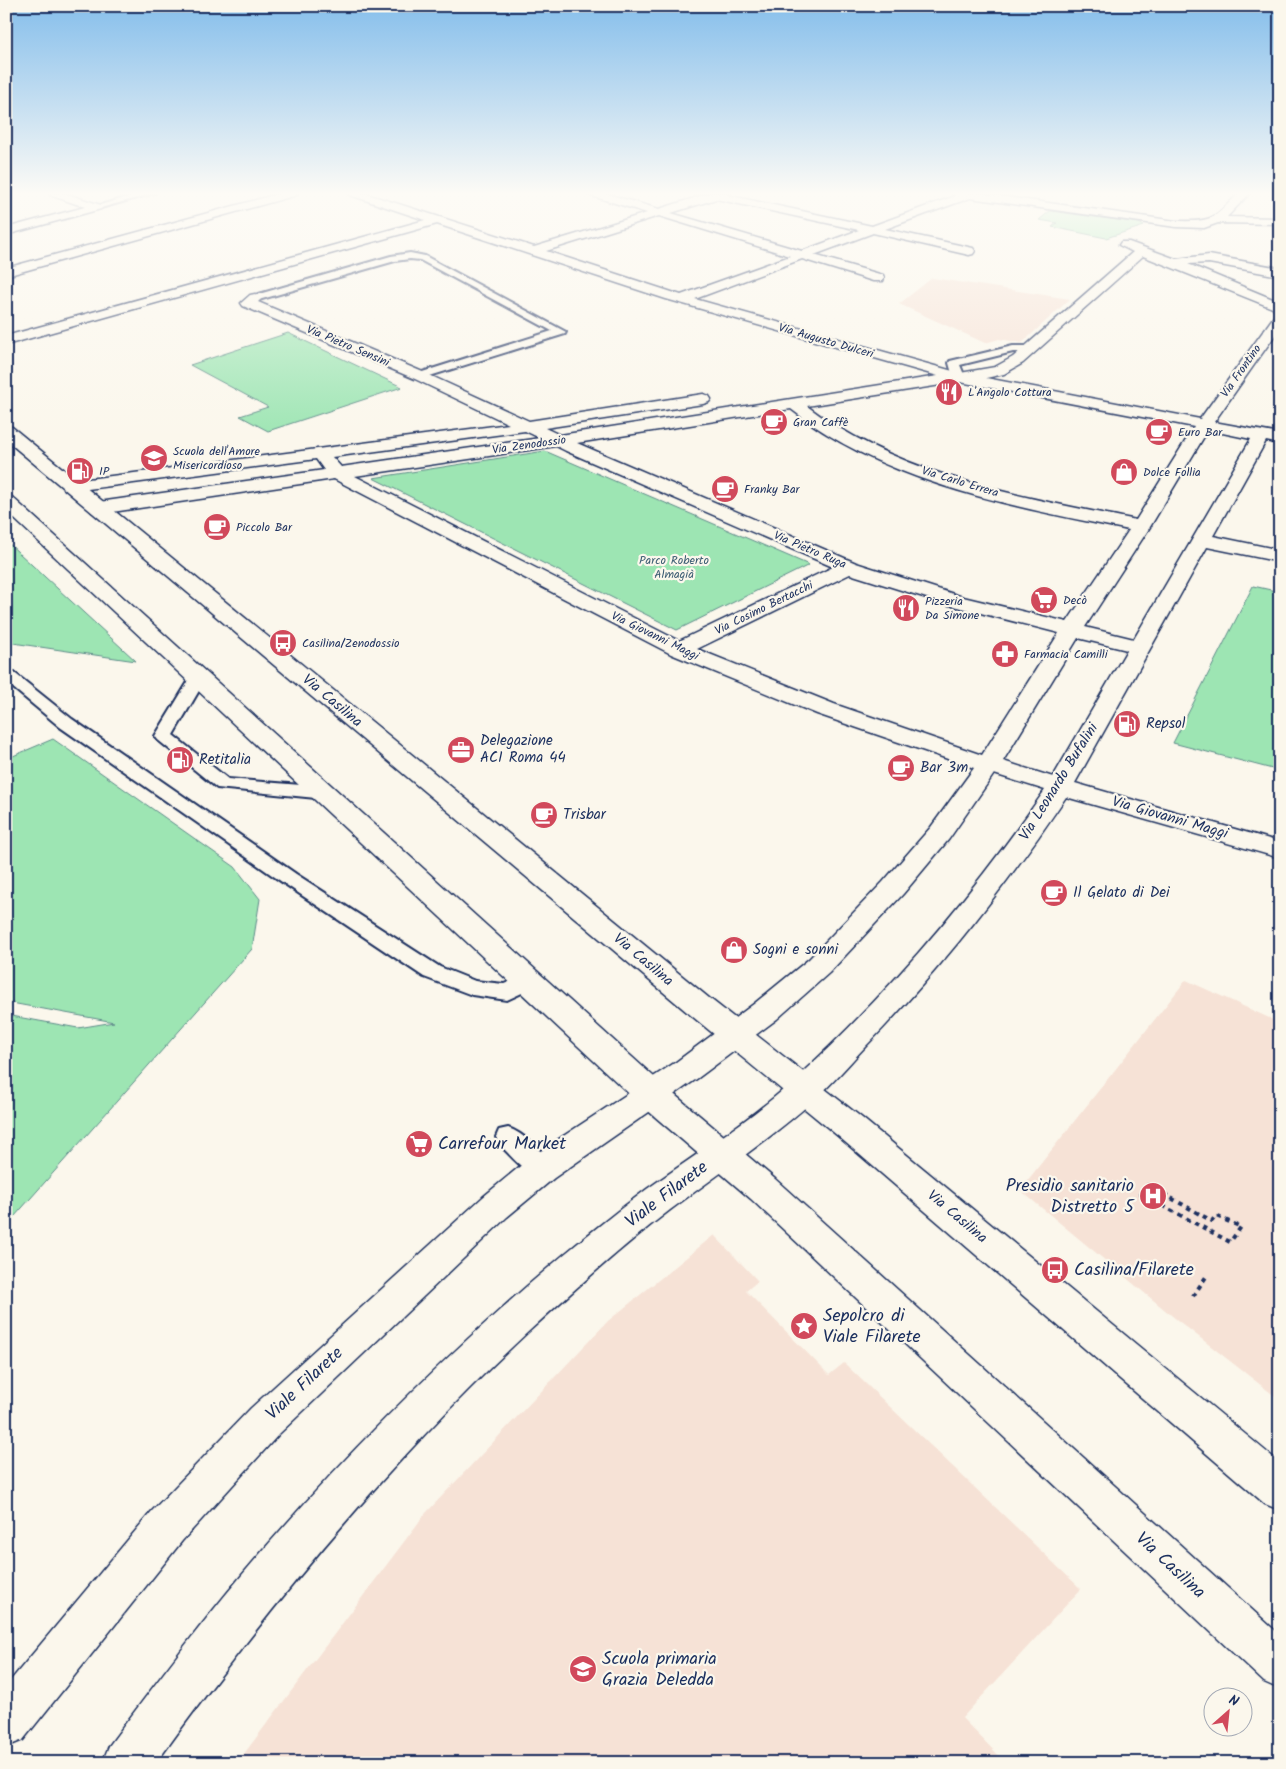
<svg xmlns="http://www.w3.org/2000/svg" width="1286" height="1769" font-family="Kalam,sans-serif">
  <rect width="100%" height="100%" fill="#fbf7ec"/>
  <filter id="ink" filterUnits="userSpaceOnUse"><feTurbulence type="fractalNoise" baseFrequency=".02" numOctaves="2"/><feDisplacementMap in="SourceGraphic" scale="10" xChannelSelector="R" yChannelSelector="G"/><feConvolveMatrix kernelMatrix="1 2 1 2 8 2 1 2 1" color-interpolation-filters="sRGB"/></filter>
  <g filter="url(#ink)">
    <g fill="#f6e2d6">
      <path d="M 932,278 L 1070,299 L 1022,343 L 999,339 L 985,343 L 899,304 Z"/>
      <path d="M 1186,980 L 1280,1023 L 1280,1400 L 1176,1319 L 1020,1190 Z"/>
      <path d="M 714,1235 L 758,1281 L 746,1291 L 829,1375 L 844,1363 L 1081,1589 L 962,1718 L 1006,1763 L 237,1763 L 425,1514 L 608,1321 Z"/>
    </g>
    <g fill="#9de5b3" stroke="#5c8a88">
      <path d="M 1050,211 L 1139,223 L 1144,226 L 1106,238 L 1052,227 L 1057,223 L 1039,220 Z"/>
      <path d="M 288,333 L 402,387 L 268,431 L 240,416 L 268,407 L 190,365 Z"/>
      <path d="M 545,451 L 809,565 L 677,630 L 373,478 Z"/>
      <path d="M 6,541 L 136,661 L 6,642 Z"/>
      <path d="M 1253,586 L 1280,592 L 1280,771 L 1173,743 Z"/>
      <path d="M 53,739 L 235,867 L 260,899 L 252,949 L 6,1226 L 6,1015 L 78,1028 L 114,1022 L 6,1002 L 6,759 Z"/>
    </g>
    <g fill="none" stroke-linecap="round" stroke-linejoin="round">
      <g stroke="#1b2f5e" stroke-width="4">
        <g id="lane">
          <path d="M 142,193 L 155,193 L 97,209 L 93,207 Z"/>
          <path d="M 410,253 L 425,256 L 566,332 L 565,334 L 420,379 L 416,378 L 414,376 L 416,374 L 552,331 L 420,260 L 410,259 L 395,261 L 255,301 L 250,298 L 252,296 L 391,256 Z"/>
          <path d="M 1013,346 L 1031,346 L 1036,349 L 1031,352 L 1013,352 L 960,365 L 965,377 L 959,380 L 953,377 L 949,363 L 950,361 Z"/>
          <path d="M 6,669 L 12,671 L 72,719 L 296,874 L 440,967 L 475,981 L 504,984 L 529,974 L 537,976 L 540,981 L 537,986 L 507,1000 L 472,995 L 424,977 L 282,882 L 60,727 L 6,682 Z"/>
          <path d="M 199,672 L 205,674 L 207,677 L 173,735 L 228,779 L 326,787 L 333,789 L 335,793 L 333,797 L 326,799 L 217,788 L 158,740 L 155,736 L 191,677 L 193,674 Z"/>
          <path d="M 508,1128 C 522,1132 547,1155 554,1168 L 551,1175 C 530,1182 513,1157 499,1144 L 496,1137 L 499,1130 Z"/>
        </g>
      </g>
      <g stroke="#1b2f5e" stroke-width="3">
        <g id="street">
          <path d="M 49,193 L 64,193 L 101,205 L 103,207 L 101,209 L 6,235 L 6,228 L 85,207 L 50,195 Z"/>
          <path d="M 281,193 L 298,193 L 297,195 L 6,276 L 6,268 Z"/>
          <path d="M 349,193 L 364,193 L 534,247 L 647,213 L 589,195 L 588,193 L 604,193 L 659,209 L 710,193 L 728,193 L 727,195 L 872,226 L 955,196 L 951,193 L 978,193 L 1176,221 C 1215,222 1212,219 1239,193 L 1250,193 L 1227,217 L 1280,218 L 1280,224 L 1218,223 L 1204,228 L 1176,227 L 970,198 L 885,229 L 973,248 L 975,251 L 973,254 L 969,255 L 873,233 L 814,255 L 883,275 L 884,278 L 883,281 L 873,281 L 802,259 L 695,299 L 960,373 L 995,367 L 1013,357 L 1133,252 L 1119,245 L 1121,242 L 1129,242 L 1176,259 L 1209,255 L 1280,268 L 1280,276 L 1209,263 L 1188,264 L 1280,302 L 1280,311 L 1143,256 L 1023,363 L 1004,374 L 986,378 L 1200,419 L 1275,315 L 1280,314 L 1280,328 L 1214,422 L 1280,434 L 1280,444 L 1266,441 L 1213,536 L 1280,550 L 1280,562 L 1207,547 L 1075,783 L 1280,842 L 1280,858 L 1066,797 C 1006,886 940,970 865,1047 C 848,1065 832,1084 814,1100 C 769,1140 718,1174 670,1210 C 620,1248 574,1290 528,1332 C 388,1462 267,1609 156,1763 L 102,1763 L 109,1746 C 152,1688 195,1631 242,1575 C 321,1481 409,1391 501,1309 C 548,1267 596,1227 647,1189 C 696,1154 749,1121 793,1081 C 888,995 972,895 1045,790 L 994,774 L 949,839 L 903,894 L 829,973 L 777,1019 L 698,1078 L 554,1178 L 507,1217 L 279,1434 L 182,1541 L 23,1740 L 6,1747 L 6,1686 L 152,1511 L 251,1408 L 483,1197 L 530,1158 L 676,1062 L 755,1003 L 809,959 L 883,882 L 931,827 L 974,768 L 817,714 L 671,654 L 334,479 L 99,514 L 92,512 L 90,508 L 92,504 L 99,502 L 324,470 L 316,459 L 73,491 L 67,490 L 64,486 L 67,482 L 73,481 L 509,424 L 415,379 L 243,306 L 241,303 L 250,295 L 255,294 L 262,298 L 258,302 L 425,373 L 529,421 L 703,394 L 709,396 L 711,399 L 709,402 L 703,404 L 545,428 L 560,435 L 938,376 L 666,299 L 437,224 L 6,345 L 6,336 L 425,220 L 350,195 ZM 716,199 L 859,230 L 802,251 L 671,213 ZM 659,216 L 790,256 L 681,295 L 546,251 ZM 960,382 L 1194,427 L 1136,520 C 1024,497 900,477 807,406 ZM 791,409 C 886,484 1013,506 1129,530 L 1067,622 L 963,597 L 856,563 L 577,443 ZM 1208,430 L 1251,439 L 1134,639 L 1085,627 L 1150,527 ZM 525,431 L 540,438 L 341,467 L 332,457 ZM 556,446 L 566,451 L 833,567 L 679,641 L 355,476 ZM 850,574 L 949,605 L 1059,633 L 982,755 L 834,704 L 697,649 ZM 1078,638 L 1127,650 L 1053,777 L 1003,761 Z"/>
        </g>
      </g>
      <g stroke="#1b2f5e" stroke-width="3">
        <g id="secondary">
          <path d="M 6,426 L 12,427 L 709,998 L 862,1118 L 1280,1463 L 1280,1510 L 1265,1504 L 838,1136 L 687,1012 L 6,440 Z"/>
          <path d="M 6,496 L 12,497 L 663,1085 L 775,1179 L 1280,1635 L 1280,1689 L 1264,1682 L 751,1199 L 639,1103 L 6,511 Z"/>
        </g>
      </g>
      <g stroke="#1b2f5e" stroke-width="4" stroke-dasharray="4.5 4.5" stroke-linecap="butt">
        <path d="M 1148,1185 L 1212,1221 L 1216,1216 L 1241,1227 L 1230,1242 L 1141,1194 Z"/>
        <path d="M 1193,1296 L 1208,1274"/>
      </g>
      <use href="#lane" fill="#fbf7ec" fill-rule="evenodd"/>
      <use href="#street" fill="#fbf7ec" fill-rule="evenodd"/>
      <use href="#secondary" fill="#fbf7ec" fill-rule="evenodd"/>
    </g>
  </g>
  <linearGradient id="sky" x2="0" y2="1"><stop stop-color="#85beeb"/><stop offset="0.44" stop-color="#fdfbf6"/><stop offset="1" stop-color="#fdfbf6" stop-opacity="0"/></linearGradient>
  <rect width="1286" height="440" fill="url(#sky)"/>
  <defs>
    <g id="restaurant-disc" transform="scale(1.4375)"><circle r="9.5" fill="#d1495b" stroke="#fbf7ec"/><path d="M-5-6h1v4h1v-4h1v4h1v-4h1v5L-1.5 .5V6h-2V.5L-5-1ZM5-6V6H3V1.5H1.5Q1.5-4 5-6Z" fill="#fff"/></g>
    <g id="cafe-disc" transform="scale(1.4375)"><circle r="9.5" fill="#d1495b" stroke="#fbf7ec"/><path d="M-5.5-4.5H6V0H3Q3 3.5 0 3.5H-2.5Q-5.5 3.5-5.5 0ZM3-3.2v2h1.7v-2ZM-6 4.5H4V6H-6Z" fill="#fff"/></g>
    <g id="school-disc" transform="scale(1.4375)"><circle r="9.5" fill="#d1495b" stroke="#fbf7ec"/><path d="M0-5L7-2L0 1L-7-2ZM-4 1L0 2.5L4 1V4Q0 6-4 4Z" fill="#fff"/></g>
    <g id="fuel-disc" transform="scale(1.4375)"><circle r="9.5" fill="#d1495b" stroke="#fbf7ec"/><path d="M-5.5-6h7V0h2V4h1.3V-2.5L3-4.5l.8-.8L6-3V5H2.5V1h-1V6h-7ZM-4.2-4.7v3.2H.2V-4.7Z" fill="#fff"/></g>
    <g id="shop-disc" transform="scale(1.4375)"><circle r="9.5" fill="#d1495b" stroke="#fbf7ec"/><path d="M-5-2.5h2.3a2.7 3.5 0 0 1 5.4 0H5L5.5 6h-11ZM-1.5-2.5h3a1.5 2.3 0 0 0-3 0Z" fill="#fff"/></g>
    <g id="supermarket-disc" transform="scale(1.4375)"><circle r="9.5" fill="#d1495b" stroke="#fbf7ec"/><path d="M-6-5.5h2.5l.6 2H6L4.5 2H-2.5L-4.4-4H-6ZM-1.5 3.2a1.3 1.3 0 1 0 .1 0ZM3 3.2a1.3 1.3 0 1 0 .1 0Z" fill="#fff"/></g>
    <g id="bus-disc" transform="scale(1.4375)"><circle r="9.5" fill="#d1495b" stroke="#fbf7ec"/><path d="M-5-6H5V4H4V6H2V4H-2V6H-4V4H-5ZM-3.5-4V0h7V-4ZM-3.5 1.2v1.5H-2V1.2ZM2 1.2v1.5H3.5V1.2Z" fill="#fff"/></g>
    <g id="pharmacy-disc" transform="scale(1.4375)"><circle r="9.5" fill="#d1495b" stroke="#fbf7ec"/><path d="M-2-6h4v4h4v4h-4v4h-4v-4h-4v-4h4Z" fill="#fff"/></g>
    <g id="office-disc" transform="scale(1.4375)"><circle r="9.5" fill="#d1495b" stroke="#fbf7ec"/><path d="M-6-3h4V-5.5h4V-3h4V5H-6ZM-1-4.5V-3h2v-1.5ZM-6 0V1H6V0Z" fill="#fff"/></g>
    <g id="hospital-disc" transform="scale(1.4375)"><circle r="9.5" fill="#d1495b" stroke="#fbf7ec"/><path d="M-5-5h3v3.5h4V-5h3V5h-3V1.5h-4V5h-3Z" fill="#fff"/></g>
    <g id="sight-disc" transform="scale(1.4375)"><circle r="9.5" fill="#d1495b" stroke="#fbf7ec"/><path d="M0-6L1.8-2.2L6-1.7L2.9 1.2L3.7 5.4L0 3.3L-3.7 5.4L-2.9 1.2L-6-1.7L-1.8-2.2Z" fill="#fff"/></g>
  </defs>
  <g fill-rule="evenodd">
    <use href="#restaurant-disc" x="949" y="392"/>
    <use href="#cafe-disc" x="774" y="422"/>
    <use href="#cafe-disc" x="1159" y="432"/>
    <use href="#school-disc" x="154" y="458"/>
    <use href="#fuel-disc" x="80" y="471"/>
    <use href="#shop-disc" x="1124" y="472"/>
    <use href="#cafe-disc" x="725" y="489"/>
    <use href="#cafe-disc" x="217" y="527"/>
    <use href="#supermarket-disc" x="1044" y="600"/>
    <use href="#restaurant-disc" x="906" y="608"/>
    <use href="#bus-disc" x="283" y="643"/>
    <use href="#pharmacy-disc" x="1005" y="654"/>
    <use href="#fuel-disc" x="1127" y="724"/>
    <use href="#office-disc" x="461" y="750"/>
    <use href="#fuel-disc" x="180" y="760"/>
    <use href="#cafe-disc" x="901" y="768"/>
    <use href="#cafe-disc" x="544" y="815"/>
    <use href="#cafe-disc" x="1054" y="893"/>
    <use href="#shop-disc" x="734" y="950"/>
    <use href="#supermarket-disc" x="419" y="1144"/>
    <use href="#hospital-disc" x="1153" y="1196"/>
    <use href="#bus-disc" x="1055" y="1270"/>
    <use href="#sight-disc" x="804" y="1326"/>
    <use href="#school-disc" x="583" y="1669"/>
  </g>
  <g text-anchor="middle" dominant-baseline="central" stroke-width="4.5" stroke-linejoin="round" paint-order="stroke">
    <g font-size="12" fill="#1b2f5e" stroke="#fbf7ec">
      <text transform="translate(826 341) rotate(16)">Via Augusto Dulceri</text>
      <text transform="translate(348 346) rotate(23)">Via Pietro Sensini</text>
      <text transform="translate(1241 371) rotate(-55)">Via Frontino</text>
      <text transform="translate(529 445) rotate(-8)">Via Zenodossio</text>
      <text transform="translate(960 482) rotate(17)">Via Carlo Errera</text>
      <text transform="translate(810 550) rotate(23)">Via Pietro Ruga</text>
      <text transform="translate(764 608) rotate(-26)">Via Cosimo Bertacchi</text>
      <text transform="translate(655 636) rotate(26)">Via Giovanni Maggi</text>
    </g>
    <g font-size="12" fill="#1b2f5e" stroke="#fbf7ec" text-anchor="start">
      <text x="968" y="392">L'Angolo Cottura</text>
      <text x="793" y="422">Gran Caffè</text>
      <text x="1178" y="432">Euro Bar</text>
      <text x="173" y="451">Scuola dell'Amore<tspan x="173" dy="14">Misericordioso</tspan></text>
      <text x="99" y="471">IP</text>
      <text x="1143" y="472">Dolce Follia</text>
      <text x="744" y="489">Franky Bar</text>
      <text x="236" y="527">Piccolo Bar</text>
      <text x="1063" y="600">Decò</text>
      <text x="925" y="601">Pizzeria<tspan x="925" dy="14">Da Simone</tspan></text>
      <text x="302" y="643">Casilina/Zenodossio</text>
      <text x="1024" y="654">Farmacia Camilli</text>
    </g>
    <g font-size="12" fill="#3c5c73" stroke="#fbf7ec">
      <text x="674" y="560">Parco Roberto<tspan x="674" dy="14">Almagià</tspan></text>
    </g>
    <g font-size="15" fill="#1b2f5e" stroke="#fbf7ec">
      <text transform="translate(332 701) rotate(40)">Via Casilina</text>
      <text transform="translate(1059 782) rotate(-58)">Via Leonardo Bufalini</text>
      <text transform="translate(1170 818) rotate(16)">Via Giovanni Maggi</text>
      <text transform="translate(643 960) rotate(40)">Via Casilina</text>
      <text transform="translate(957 1217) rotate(40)">Via Casilina</text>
    </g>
    <g font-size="15" fill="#1b2f5e" stroke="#fbf7ec" text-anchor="start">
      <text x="1146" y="724">Repsol</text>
      <text x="480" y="741">Delegazione<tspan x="480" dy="17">ACI Roma 44</tspan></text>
      <text x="199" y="760">Retitalia</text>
      <text x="920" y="768">Bar 3m</text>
      <text x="563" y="815">Trisbar</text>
      <text x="1073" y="893">Il Gelato di Dei</text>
      <text x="753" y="950">Sogni e sonni</text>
    </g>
    <g font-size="18" fill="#1b2f5e" stroke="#fbf7ec" text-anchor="start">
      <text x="438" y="1144">Carrefour Market</text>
      <text x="1134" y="1186" text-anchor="end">Presidio sanitario<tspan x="1134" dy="21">Distretto 5</tspan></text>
      <text x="1074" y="1270">Casilina/Filarete</text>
      <text x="823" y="1316">Sepolcro di<tspan x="823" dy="21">Viale Filarete</tspan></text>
      <text x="602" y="1659">Scuola primaria<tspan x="602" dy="21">Grazia Deledda</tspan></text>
    </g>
    <g font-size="18" fill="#1b2f5e" stroke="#fbf7ec">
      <text transform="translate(667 1195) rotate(-37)">Viale Filarete</text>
      <text transform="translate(305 1384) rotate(-43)">Viale Filarete</text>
      <text transform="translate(1170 1566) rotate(43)">Via Casilina</text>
    </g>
  </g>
  <rect width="1286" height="1769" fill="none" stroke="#fbf7ec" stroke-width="25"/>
  <rect x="12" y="12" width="1261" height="1744" fill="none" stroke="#1b2f5e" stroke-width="2" filter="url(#ink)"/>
  <g transform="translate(1228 1712) rotate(27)"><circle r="24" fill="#fbf7ec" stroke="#a1a7b3"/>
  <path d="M0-4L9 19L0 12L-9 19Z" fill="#d1495b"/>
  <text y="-8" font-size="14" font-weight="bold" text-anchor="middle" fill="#1b2f5e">N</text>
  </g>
</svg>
